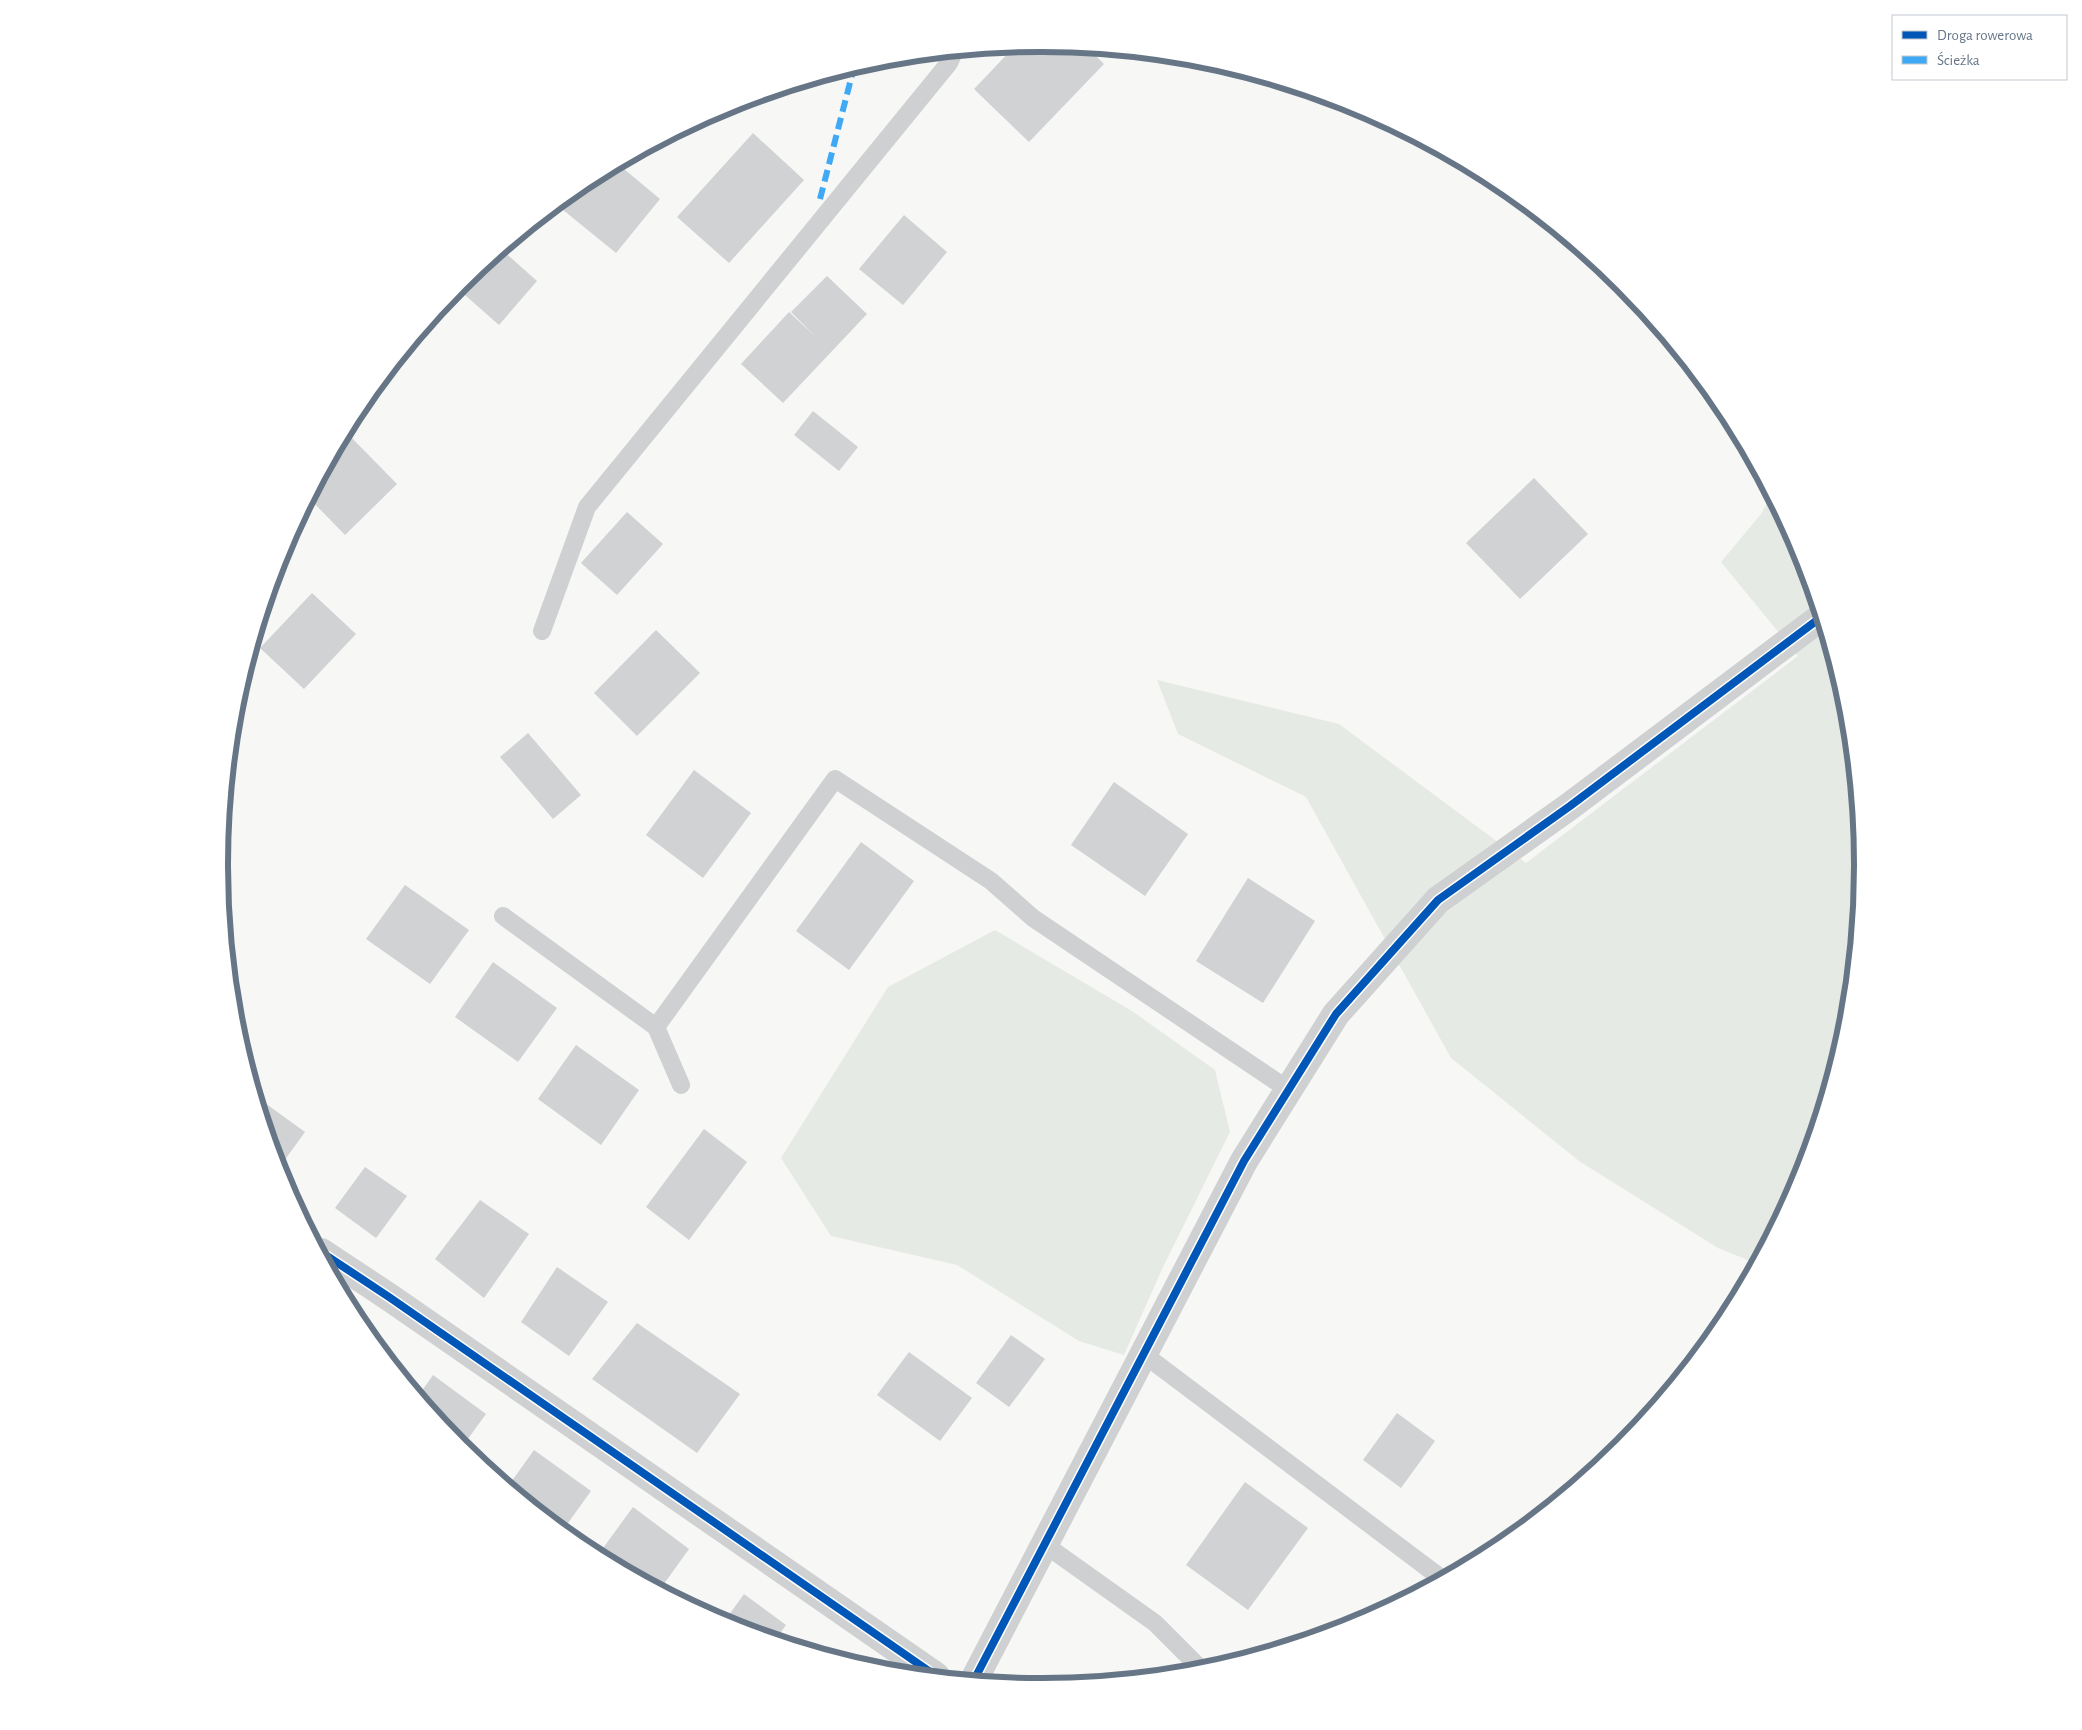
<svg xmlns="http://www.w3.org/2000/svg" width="2082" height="1730" font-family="'Alegreya Sans',sans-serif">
  <rect width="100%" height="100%" fill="#f7f7f6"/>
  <g fill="#e6eae4">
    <path d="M 1771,496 L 1800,551 L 1847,705 L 1862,865 L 1846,1026 L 1800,1180 L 1755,1263 L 1718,1248 L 1579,1161 L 1451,1058 L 1306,797 L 1178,734 L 1157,680 L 1339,724 L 1526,863 L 1798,656 L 1721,562 L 1761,514 Z"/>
    <path d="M 995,930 L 1132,1011 L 1215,1070 L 1230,1132 L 1163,1267 L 1124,1355 L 1079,1341 L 957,1265 L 831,1236 L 781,1158 L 888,987 Z"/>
  </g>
  <g fill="#d0d2d3">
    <path d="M 1041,44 L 1088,48 L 1104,64 L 1029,142 L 974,89 L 1015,46 Z"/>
    <path d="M 753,133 L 804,180 L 729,263 L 677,217 Z"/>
    <path d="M 618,164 L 660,199 L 616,253 L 557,205 L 585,182 Z"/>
    <path d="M 904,215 L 947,252 L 903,305 L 859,269 Z"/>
    <path d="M 502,250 L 537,281 L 499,325 L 457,288 Z"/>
    <path d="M 827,276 L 867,314 L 783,403 L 741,364 L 789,312 L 815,336 L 791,312 Z"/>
    <path d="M 813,411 L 858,447 L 839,471 L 794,435 Z"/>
    <path d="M 346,432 L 397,484 L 345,535 L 310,499 Z"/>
    <path d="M 1534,478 L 1588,534 L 1520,599 L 1466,543 Z"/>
    <path d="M 627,512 L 663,544 L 617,595 L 581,563 Z"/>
    <path d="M 312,593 L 356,634 L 304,689 L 260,648 Z"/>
    <path d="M 656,630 L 700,673 L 637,736 L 594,693 Z"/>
    <path d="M 528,733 L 581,795 L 553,819 L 500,757 Z"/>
    <path d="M 694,770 L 751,813 L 703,878 L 646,835 Z"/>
    <path d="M 1114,782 L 1188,834 L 1145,896 L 1071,845 Z"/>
    <path d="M 861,842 L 914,881 L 849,970 L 796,931 Z"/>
    <path d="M 1248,878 L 1315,921 L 1263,1003 L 1196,961 Z"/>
    <path d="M 405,885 L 469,930 L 430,984 L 366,939 Z"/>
    <path d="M 493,962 L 557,1008 L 518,1062 L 455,1017 Z"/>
    <path d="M 576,1045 L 639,1090 L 601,1145 L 538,1099 Z"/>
    <path d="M 258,1098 L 305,1132 L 279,1168 L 270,1139 Z"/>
    <path d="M 704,1129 L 747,1162 L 689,1240 L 646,1207 Z"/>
    <path d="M 365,1167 L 407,1196 L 376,1238 L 335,1208 Z"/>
    <path d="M 480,1200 L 529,1234 L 484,1298 L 435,1259 Z"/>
    <path d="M 557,1267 L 608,1302 L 569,1356 L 521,1322 Z"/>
    <path d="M 637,1323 L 740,1394 L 697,1453 L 592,1379 Z"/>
    <path d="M 1011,1335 L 1045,1359 L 1009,1407 L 976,1383 Z"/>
    <path d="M 909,1352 L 972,1398 L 940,1441 L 877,1395 Z"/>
    <path d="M 433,1375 L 486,1414 L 462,1447 L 419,1395 Z"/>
    <path d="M 1397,1413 L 1435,1441 L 1401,1488 L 1363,1460 Z"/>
    <path d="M 534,1450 L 591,1491 L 563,1530 L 509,1485 Z"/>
    <path d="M 1245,1482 L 1308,1528 L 1248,1610 L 1186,1565 Z"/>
    <path d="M 633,1507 L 689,1549 L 661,1588 L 598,1555 Z"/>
    <path d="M 744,1594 L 786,1625 L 776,1639 L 724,1622 Z"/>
  </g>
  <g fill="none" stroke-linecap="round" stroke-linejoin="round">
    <g stroke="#cfd0d1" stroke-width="18">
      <path d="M 542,631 L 587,507 L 949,63 L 954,52"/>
      <path d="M 503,916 L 656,1027 L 681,1085"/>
      <path d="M 656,1027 L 835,779 L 991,881 L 1033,918 L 1289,1090"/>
      <path d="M 1142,1353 L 1437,1575"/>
      <path d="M 1044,1544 L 1155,1623 L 1202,1670"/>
    </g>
    <g stroke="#cfd0d1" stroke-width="28">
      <path d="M 321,1252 L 389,1297 L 936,1676"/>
      <path d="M 974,1680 L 1244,1161 L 1336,1014 L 1438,900 L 1570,806 L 1820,618"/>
    </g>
    <path stroke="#3fa9f5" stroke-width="6" stroke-dasharray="12 6" stroke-linecap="butt" d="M 820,199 L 853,71 L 856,67"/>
    <g stroke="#fff" stroke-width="11">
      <g id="cycleway">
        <path d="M 321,1252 L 389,1297 L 936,1676"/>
        <path d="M 974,1680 L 1244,1161 L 1336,1014 L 1438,900 L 1570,806 L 1820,618"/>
      </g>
    </g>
    <use href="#cycleway" stroke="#0057b8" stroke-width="8"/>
  </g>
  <path d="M0 0H2082V1730H0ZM1040 52H1042A812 812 0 0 1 1854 864V866A812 812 0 0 1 1042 1678H1040A812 812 0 0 1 228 866V864A812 812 0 0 1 1040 52Z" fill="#fff" fill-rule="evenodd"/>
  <path fill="none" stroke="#667687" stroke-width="6" d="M1040 52H1042A812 812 0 0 1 1854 864V866A812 812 0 0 1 1042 1678H1040A812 812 0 0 1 228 866V864A812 812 0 0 1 1040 52Z"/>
  <rect x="1892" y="15" width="175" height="65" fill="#ffffff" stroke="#c2c8cf"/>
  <rect x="1902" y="31" width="25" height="8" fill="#0057b8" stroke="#c2c8cf"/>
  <text x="1937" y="40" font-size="15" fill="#667687">Droga rowerowa</text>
  <rect x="1902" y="56" width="25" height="8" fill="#3fa9f5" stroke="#c2c8cf"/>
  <text x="1937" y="65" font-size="15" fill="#667687">Ścieżka</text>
</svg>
